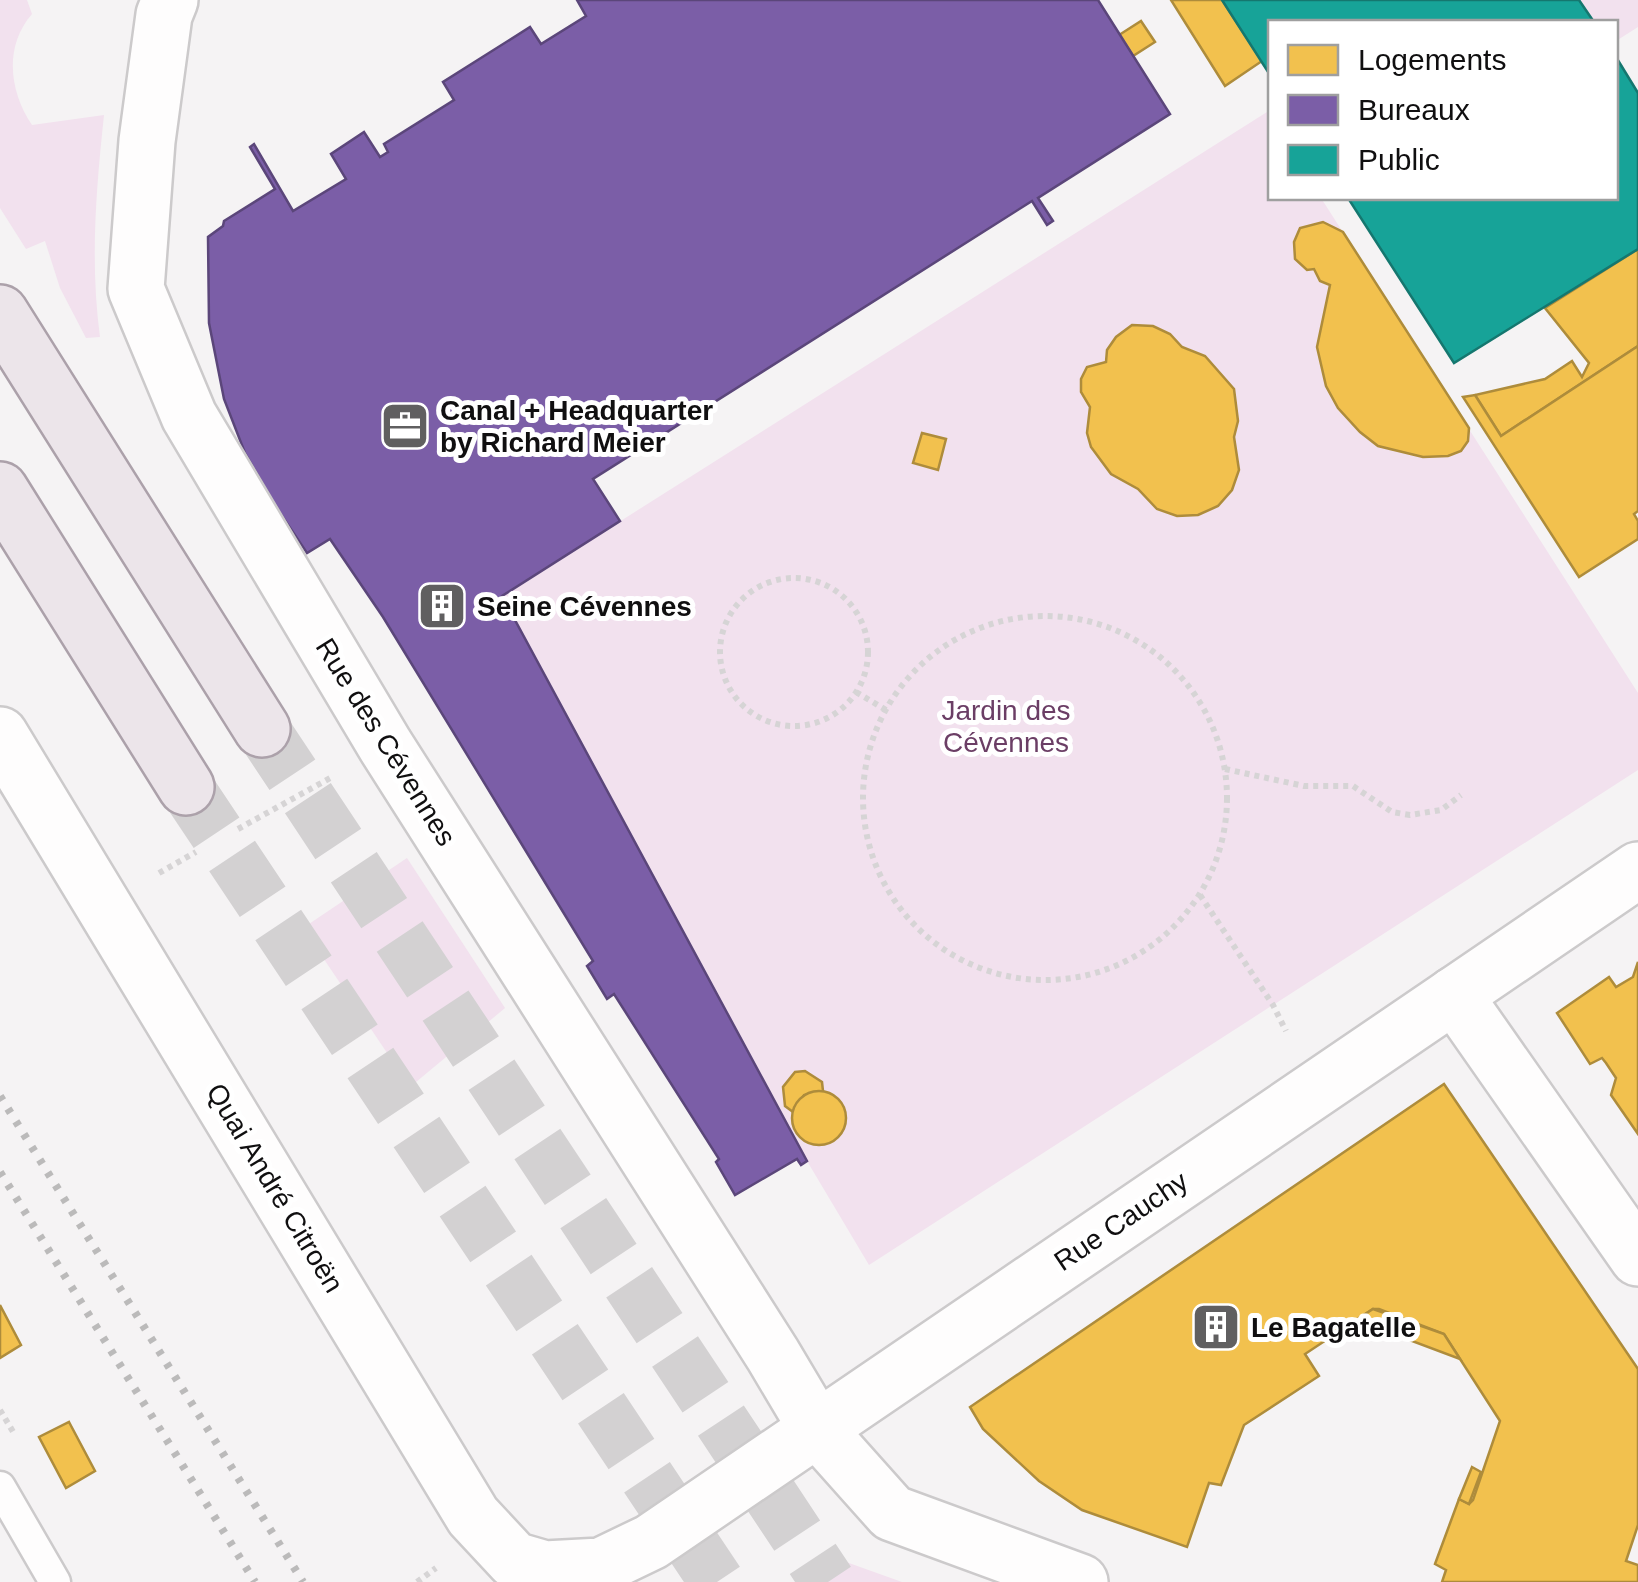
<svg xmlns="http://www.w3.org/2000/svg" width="1638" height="1582" font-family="Helvetica,sans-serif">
  <rect width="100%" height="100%" fill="#f5f3f4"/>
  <g fill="#f2e1ee">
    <path d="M 0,0 L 27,0 L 32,14 C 4,46 9,91 32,125 L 104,115 C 96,191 90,262 100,337 L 86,338 L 60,288 L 45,241 L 26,249 L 0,208 Z"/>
    <path d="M 1579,0 L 1638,0 L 1638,27 L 1616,41 L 1616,22 L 1594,22 Z"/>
    <path d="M 1267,112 L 1270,118 L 1270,198 L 1321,198 L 1638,693 L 1638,770 L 869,1265 L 807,1161 L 502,596 Z"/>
    <path d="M 407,858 L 505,1008 L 410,1087 L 303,928 Z"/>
    <path d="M 835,1558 L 902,1582 L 826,1582 Z"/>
  </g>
  <g fill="#f2c14e" stroke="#ae8c3b" stroke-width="2.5">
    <path d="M 1171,0 L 1222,0 L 1262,61 L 1225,86 Z"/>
    <path d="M 1141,21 L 1155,42 L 1133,56 L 1119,35 Z"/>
    <path d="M 1323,222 L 1343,232 L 1469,428 L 1468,441 L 1461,451 L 1448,456 L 1423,457 L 1378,446 L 1360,432 L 1338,408 L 1326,386 L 1317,347 L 1330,285 L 1320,281 L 1314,269 L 1307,270 L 1295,259 L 1294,242 L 1300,228 Z"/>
    <path d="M 1638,249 L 1638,346 L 1501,436 L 1475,395 L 1545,379 L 1572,361 L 1582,377 L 1589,363 L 1545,308 Z"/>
    <path d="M 1132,325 L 1153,326 L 1170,334 L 1182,347 L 1205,356 L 1234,389 L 1238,421 L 1234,437 L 1239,470 L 1232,490 L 1218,506 L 1198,515 L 1177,516 L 1157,509 L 1138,489 L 1111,474 L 1091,447 L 1087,433 L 1090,407 L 1081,392 L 1081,379 L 1087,367 L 1106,362 L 1107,350 L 1116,337 Z"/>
    <path d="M 1638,346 L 1638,511 L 1634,514 L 1638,521 L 1638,539 L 1579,577 L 1463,397 L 1475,395 L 1501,436 Z"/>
    <path d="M 922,433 L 946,439 L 938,470 L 913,463 Z"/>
    <path d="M 1638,962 L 1638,1134 L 1611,1095 L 1616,1078 L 1606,1063 L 1602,1058 L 1590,1064 L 1557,1013 L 1609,977 L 1616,987 L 1633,977 Z"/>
    <path d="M 805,1071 L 822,1082 L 823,1091 L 804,1095 L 793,1112 L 785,1106 L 783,1087 L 795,1072 Z"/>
    <path d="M 1444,1084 L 1638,1369 L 1638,1525 L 1626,1561 L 1638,1565 L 1638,1582 L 1442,1582 L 1446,1570 L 1435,1564 L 1459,1499 L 1469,1504 L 1473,1500 L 1500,1421 L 1444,1334 L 1379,1309 L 1373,1309 L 1305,1354 L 1319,1376 L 1244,1425 L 1221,1485 L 1209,1483 L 1187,1547 L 1082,1510 L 1039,1481 L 983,1429 L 970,1407 Z"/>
    <circle cx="819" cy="1118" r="27"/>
    <path d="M 0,1305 L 21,1345 L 0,1358 Z"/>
    <path d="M 1373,1309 L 1444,1334 L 1460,1359 L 1356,1320 Z"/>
    <path d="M 69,1422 L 95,1471 L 66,1488 L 39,1437 Z"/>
    <path d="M 1472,1467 L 1481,1472 L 1469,1504 L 1459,1499 Z"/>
  </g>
  <path fill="#7b5ea7" stroke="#5b467a" stroke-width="2.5" d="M 577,0 L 1098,0 L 1170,114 L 1038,198 L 1053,221 L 1047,225 L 1032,201 L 593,479 L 620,521 L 502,596 L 807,1161 L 801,1165 L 797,1159 L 735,1195 L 716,1162 L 719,1159 L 614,994 L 607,999 L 587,966 L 593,961 L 383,617 L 330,539 L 307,553 L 276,507 L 245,453 L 224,399 L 209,323 L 208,237 L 223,226 L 224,221 L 275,189 L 250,147 L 254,144 L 293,211 L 346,179 L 331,154 L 364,132 L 380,157 L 388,152 L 384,144 L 454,100 L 443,82 L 530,27 L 541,44 L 586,16 Z"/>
  <g fill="#17a398" stroke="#15776f" stroke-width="2.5">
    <path d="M 1222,0 L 1579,0 L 1594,22 L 1270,22 L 1270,75 Z"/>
    <path d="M 1616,57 L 1638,93 L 1638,249 L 1454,363 L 1348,198 L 1616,198 Z"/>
  </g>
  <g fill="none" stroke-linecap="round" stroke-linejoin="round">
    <g stroke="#d3d1d2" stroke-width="55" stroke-dasharray="55 28" stroke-linecap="butt">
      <path d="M 262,729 L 828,1582"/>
      <path d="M 186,787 L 717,1582"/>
    </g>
    <g stroke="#cccacb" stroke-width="35">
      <path id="lane" d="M 0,1487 L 55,1582"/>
    </g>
    <g stroke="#cccacb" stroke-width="60">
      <g id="street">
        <path d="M 170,0 L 164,15 L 147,141 L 136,289 L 189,416 L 385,745 L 773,1355 L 817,1429 L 892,1513 L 1080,1582"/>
        <path d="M 0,735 L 473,1516 L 514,1560 L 545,1569 L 601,1566 L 651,1542 L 1638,870"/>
        <path d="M 1454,995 L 1638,1258"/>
      </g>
    </g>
    <g stroke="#aca1aa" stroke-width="60">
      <g id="primary">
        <path d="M 0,313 L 262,729"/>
        <path d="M 0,490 L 186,787"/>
      </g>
    </g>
    <g stroke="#d6d4d5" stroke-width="6" stroke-dasharray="5 5" stroke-linecap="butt">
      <circle cx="794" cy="652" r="74"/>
      <circle cx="1045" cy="798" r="182"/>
      <path d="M 856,692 L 886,710"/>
      <path d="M 1225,769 L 1304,786 L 1353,786 L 1392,812 L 1410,815 L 1441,810 L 1461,795"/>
      <path d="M 238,829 L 332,777"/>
      <path d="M 159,873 L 196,852"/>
      <path d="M 1200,895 L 1273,1005 L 1286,1031"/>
      <path d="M 0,1410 L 15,1435"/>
      <path d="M 417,1582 L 436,1568"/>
    </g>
    <use href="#lane" stroke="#fefdfd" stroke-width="30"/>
    <use href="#street" stroke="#fefdfd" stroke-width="55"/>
    <use href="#primary" stroke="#ece5ea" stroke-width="55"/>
    <g stroke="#bbbaba" stroke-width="8" stroke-dasharray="5 10" stroke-linecap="butt">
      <path d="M 0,1096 L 303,1582"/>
      <path d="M 0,1172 L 255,1582"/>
    </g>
  </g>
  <defs>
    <g id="office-square" transform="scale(2.5)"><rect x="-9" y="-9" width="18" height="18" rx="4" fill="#605f60" stroke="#fff"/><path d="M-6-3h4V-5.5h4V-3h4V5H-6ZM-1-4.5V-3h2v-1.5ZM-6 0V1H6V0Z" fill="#fff"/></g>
    <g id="building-square" transform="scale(2.5)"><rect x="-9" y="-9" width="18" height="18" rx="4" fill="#605f60" stroke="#fff"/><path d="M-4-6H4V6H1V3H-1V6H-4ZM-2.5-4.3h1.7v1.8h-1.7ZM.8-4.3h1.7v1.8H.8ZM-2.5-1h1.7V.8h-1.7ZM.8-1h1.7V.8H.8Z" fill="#fff"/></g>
  </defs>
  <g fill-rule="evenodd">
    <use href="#office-square" x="405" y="426"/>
    <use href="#building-square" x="442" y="606"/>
    <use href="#building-square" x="1216" y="1327"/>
  </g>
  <g text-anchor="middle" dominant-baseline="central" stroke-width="10" stroke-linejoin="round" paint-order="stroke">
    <g font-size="28" font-weight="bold" fill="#100f10" stroke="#fff" text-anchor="start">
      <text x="440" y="410">Canal + Headquarter<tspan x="440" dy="32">by Richard Meier</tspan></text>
      <text x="477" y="606">Seine Cévennes</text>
      <text x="1251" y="1327">Le Bagatelle</text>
    </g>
    <g font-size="28" fill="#6b3e65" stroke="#fff">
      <text x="1006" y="710">Jardin des<tspan x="1006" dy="32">Cévennes</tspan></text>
    </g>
    <g font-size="28" fill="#100f10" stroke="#fff">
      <text transform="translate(386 742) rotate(58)">Rue des Cévennes</text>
      <text transform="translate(275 1188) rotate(59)">Quai André Citroën</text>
      <text transform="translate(1121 1221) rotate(-34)">Rue Cauchy</text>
    </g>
  </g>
  <rect x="1268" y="20" width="350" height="180" fill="#ffffff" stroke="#9f9f9f" stroke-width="2.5"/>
  <rect x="1288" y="45" width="50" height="30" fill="#f2c14e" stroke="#9f9f9f" stroke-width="2.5"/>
  <text x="1358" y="70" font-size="30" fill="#100f10">Logements</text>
  <rect x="1288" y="95" width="50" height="30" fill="#7b5ea7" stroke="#9f9f9f" stroke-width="2.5"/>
  <text x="1358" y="120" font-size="30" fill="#100f10">Bureaux</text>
  <rect x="1288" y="145" width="50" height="30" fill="#17a398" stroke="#9f9f9f" stroke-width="2.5"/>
  <text x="1358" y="170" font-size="30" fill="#100f10">Public</text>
</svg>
